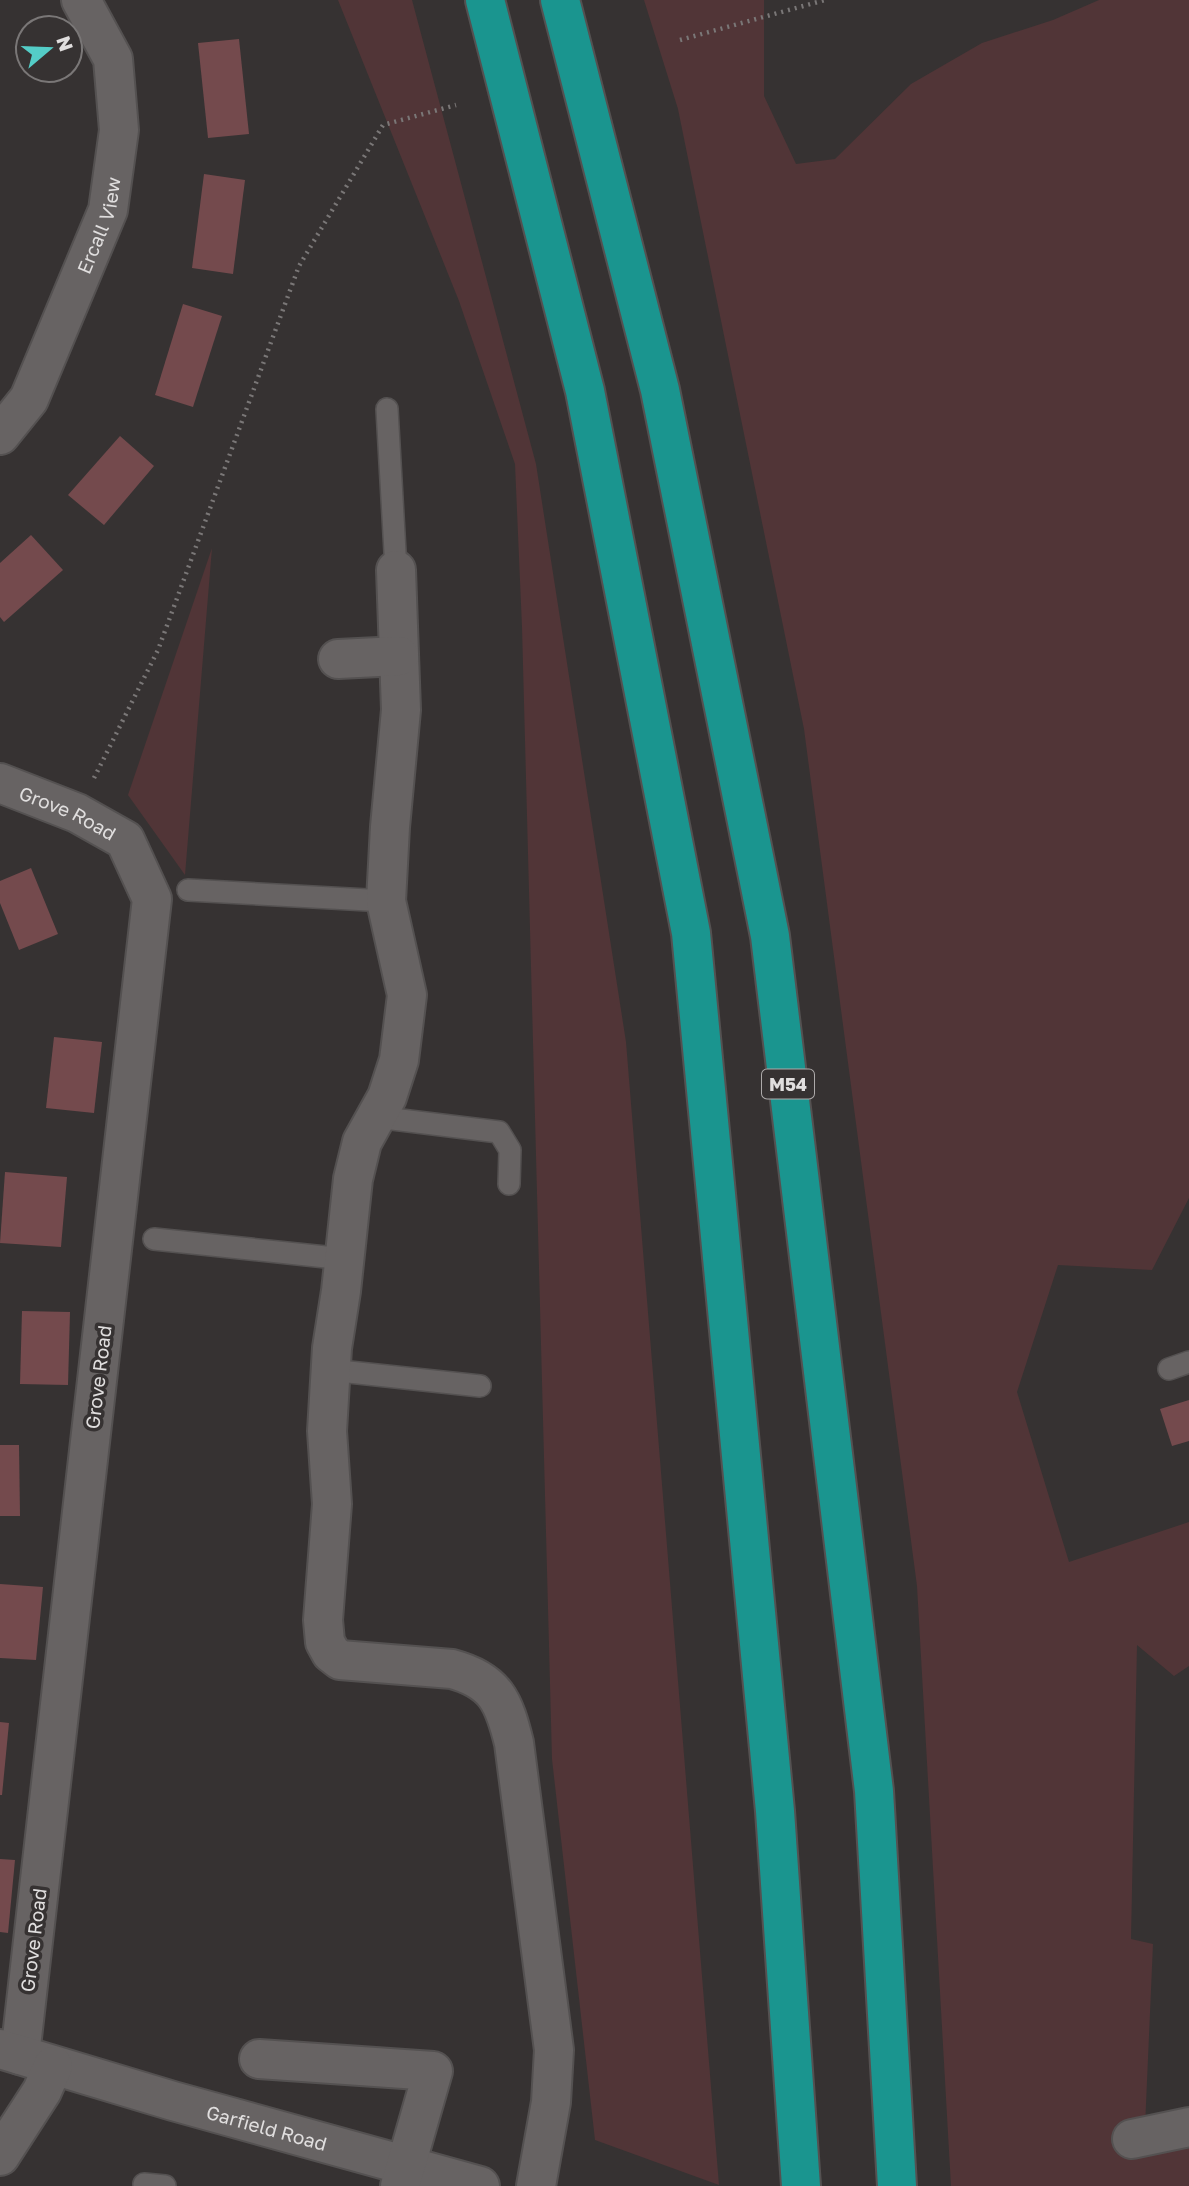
<svg xmlns="http://www.w3.org/2000/svg" width="1189" height="2186" font-family="'Golos Text',sans-serif">
  <rect width="100%" height="100%" fill="#363232"/>
  <g fill="#513537">
    <path d="M 338,0 L 412,0 L 536,464 L 626,1042 L 719,2185 L 595,2140 L 552,1759 L 522,627 L 515,464 L 459,301 Z"/>
    <path d="M 644,0 L 764,0 L 764,96 L 796,164 L 835,159 L 911,84 L 982,43 L 1053,20 L 1099,0 L 1189,0 L 1189,1198 L 1152,1270 L 1058,1265 L 1017,1392 L 1069,1562 L 1189,1522 L 1189,1666 L 1174,1676 L 1137,1645 L 1131,1939 L 1153,1944 L 1144,2150 L 1189,2141 L 1189,2186 L 951,2186 L 917,1586 L 804,729 L 678,109 Z"/>
    <path d="M 212,548 L 185,875 L 128,795 Z"/>
  </g>
  <g fill="#744a4d">
    <path d="M 239,39 L 249,134 L 208,138 L 198,43 Z"/>
    <path d="M 204,174 L 245,180 L 233,274 L 192,268 Z"/>
    <path d="M 183,304 L 222,316 L 193,407 L 155,395 Z"/>
    <path d="M 120,436 L 154,466 L 104,525 L 68,495 Z"/>
    <path d="M 31,535 L 63,570 L 4,622 L 0,617 L 0,563 Z"/>
    <path d="M 31,868 L 58,934 L 19,950 L 0,903 L 0,881 Z"/>
    <path d="M 54,1037 L 102,1042 L 94,1113 L 46,1108 Z"/>
    <path d="M 5,1172 L 67,1177 L 61,1247 L 0,1243 Z"/>
    <path d="M 22,1311 L 70,1312 L 68,1385 L 20,1384 Z"/>
    <path d="M 1189,1400 L 1189,1441 L 1172,1446 L 1160,1409 Z"/>
    <path d="M 0,1445 L 19,1445 L 20,1516 L 0,1516 Z"/>
    <path d="M 0,1584 L 43,1587 L 36,1660 L 0,1658 Z"/>
    <path d="M 0,1722 L 9,1723 L 2,1795 L 0,1795 Z"/>
    <path d="M 0,1859 L 15,1860 L 8,1933 L 0,1932 Z"/>
  </g>
  <g fill="none" stroke-linecap="round" stroke-linejoin="round">
    <g stroke="#545151" stroke-width="24">
      <g id="service">
        <path d="M 387,409 L 396,570"/>
        <path d="M 188,890 L 386,901"/>
        <path d="M 376,1117 L 499,1132 L 510,1150 L 509,1184"/>
        <path d="M 154,1239 L 345,1259"/>
        <path d="M 1169,1369 L 1189,1362"/>
        <path d="M 330,1370 L 480,1386"/>
        <path d="M 144,2184 L 165,2186"/>
      </g>
    </g>
    <g stroke="#545151" stroke-width="42">
      <g id="minor">
        <path id="s1" d="M 0,435 L 29,399 L 108,210 L 119,130 L 113,59 L 81,0"/>
        <path d="M 396,570 L 401,710 L 390,827 L 386,901 L 407,995 L 399,1060 L 387,1097 L 362,1142 L 353,1179 L 341,1291 L 332,1348 L 327,1431 L 332,1504 L 323,1620 L 325,1642 L 331,1653 L 340,1660 L 452,1669 C 496,1681 504,1702 514,1743 L 554,2050 L 551,2102 L 536,2186"/>
        <path d="M 338,659 L 399,656"/>
        <path id="s2" d="M 0,783 L 77,813 L 125,840 L 152,899 L 20,2055"/>
        <path id="s3" d="M 0,2049 L 173,2101 L 480,2186"/>
        <path d="M 259,2059 L 433,2071 L 400,2186"/>
        <path d="M 1132,2139 L 1189,2127"/>
        <path d="M 0,2156 L 42,2091 L 53,2066"/>
      </g>
    </g>
    <g stroke="#545151" stroke-width="42">
      <g id="motorway">
        <path d="M 485,0 L 585,391 L 691,933 L 775,1811 L 801,2186"/>
        <path d="M 560,0 L 660,390 L 770,936 L 874,1791 L 897,2186"/>
      </g>
    </g>
    <g stroke="#7a7777" stroke-width="4.5" stroke-dasharray="2 5" stroke-linecap="butt">
      <path d="M 680,40 L 825,0"/>
      <path d="M 94,778 L 158,650 L 299,266 L 383,125 L 456,105"/>
    </g>
    <use href="#service" stroke="#676363" stroke-width="21"/>
    <use href="#minor" stroke="#676363" stroke-width="38"/>
    <use href="#motorway" stroke="#1a958f" stroke-width="38"/>
  </g>
  <g text-anchor="middle" dominant-baseline="central" stroke-width="7" stroke-linejoin="round" paint-order="stroke">
    <rect fill="#363232" stroke="#adaaaa" stroke-width="2" x="762" y="1069.5" width="52" height="29" rx="5"/>
    <g font-size="18" font-weight="bold" fill="#e0dede">
      <text x="788" y="1084">M54</text>
    </g>
    <g font-size="19" fill="#e0dede" stroke="#363232">
      <text stroke="none"><textPath href="#s1" startOffset="234">Ercall View</textPath></text>
      <text stroke="none"><textPath href="#s2" startOffset="74">Grove Road</textPath></text>
      <text transform="translate(98 1377) rotate(-83)">Grove Road</text>
      <text transform="translate(33 1940) rotate(-83)">Grove Road</text>
      <text stroke="none"><textPath href="#s3" startOffset="278">Garfield Road</textPath></text>
    </g>
  </g>
  <g transform="translate(49 49) rotate(71)"><circle r="33" fill="#363232" stroke="#7a7777" stroke-width="2"/>
  <path d="M0-5L12 26L0 18L-12 26Z" fill="#54cdc7"/>
  <text y="-10" font-size="19" font-weight="bold" text-anchor="middle" fill="#e0dede">N</text>
  </g>
</svg>
